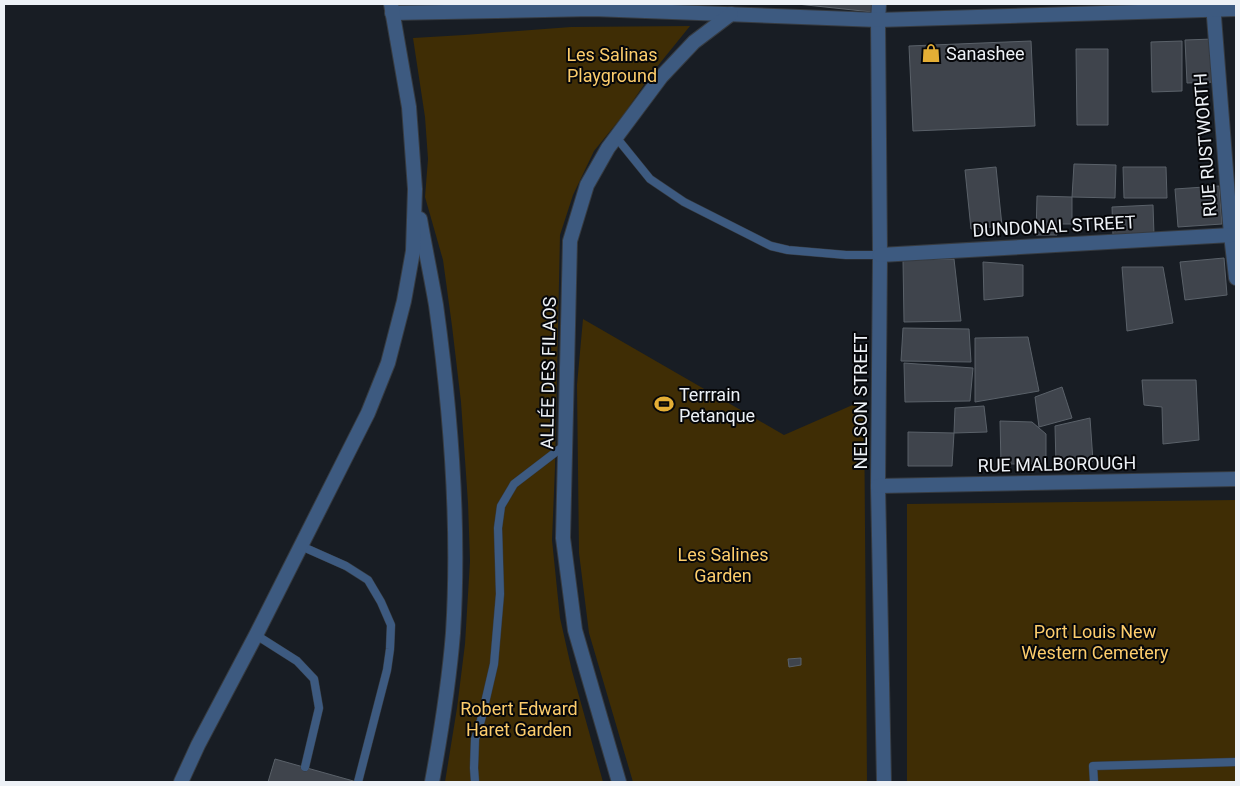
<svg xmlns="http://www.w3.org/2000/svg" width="1240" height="786" font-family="Roboto,sans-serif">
  <rect width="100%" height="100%" fill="#181d24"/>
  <g fill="#3f2d05">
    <path d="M 690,26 L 652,73 L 624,114 L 594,151 L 573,195 L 560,235 L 555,467 L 552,540 L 560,618 L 572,671 L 603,782 L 445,782 L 457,708 L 465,644 L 470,561 L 468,503 L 461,402 L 452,326 L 443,260 L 425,197 L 428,159 L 425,117 L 413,38 L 464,35 L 571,27 Z"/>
    <path d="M 583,319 L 784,435 L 864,400 L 867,782 L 633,782 L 589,633 L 579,553 L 577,385 Z"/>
    <path d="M 1236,500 L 1236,782 L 907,782 L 907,504 Z"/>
  </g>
  <g fill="#3f444c" stroke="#5a6169">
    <path d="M 797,4 L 873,4 L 872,12 Z"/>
    <path d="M 1213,39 L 1215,82 L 1187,83 L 1185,40 Z"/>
    <path d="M 1031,41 L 1035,126 L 913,131 L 909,46 Z"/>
    <path d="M 1182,41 L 1182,91 L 1152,92 L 1151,42 Z"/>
    <path d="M 1076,49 L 1108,49 L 1108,125 L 1077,125 Z"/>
    <path d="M 1074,164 L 1116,165 L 1115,198 L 1072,197 Z"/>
    <path d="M 996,167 L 1002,226 L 971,229 L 965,170 Z"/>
    <path d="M 1123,167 L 1166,167 L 1167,198 L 1124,198 Z"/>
    <path d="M 1219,186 L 1222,224 L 1178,227 L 1175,189 Z"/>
    <path d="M 1037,196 L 1072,197 L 1072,224 L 1057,224 L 1057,235 L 1036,235 Z"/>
    <path d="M 1153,205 L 1154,235 L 1113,236 L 1112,207 Z"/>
    <path d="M 1224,258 L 1227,295 L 1185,300 L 1180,262 Z"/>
    <path d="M 954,259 L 961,321 L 904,322 L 903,260 Z"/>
    <path d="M 983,262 L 1023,265 L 1023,296 L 984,300 Z"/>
    <path d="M 1122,267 L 1163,267 L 1173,323 L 1127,331 Z"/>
    <path d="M 903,328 L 969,329 L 971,362 L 901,361 Z"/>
    <path d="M 1028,337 L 1039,391 L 975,402 L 975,338 Z"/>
    <path d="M 904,363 L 973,368 L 970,401 L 905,402 Z"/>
    <path d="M 1142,380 L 1196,380 L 1199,440 L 1163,444 L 1162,407 L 1144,405 Z"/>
    <path d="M 1062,387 L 1072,418 L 1039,427 L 1035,397 Z"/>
    <path d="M 984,406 L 987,432 L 954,433 L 955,408 Z"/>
    <path d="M 1090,418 L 1093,461 L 1056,464 L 1055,426 Z"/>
    <path d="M 1000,421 L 1032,422 L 1046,434 L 1046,464 L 1001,464 Z"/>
    <path d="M 908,432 L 954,433 L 952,466 L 908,466 Z"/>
    <path d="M 801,658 L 801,665 L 789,667 L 788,659 Z"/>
    <path d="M 275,759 L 357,782 L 268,782 Z"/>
  </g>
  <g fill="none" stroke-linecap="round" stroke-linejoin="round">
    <g stroke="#363b41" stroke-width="9">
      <g id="service">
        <path d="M 616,137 L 650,179 L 684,202 L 771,246 L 788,250 L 846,255 L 880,255"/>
        <path d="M 301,546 L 346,566 L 368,580 L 381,602 L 391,625 L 390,649 L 387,670 L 358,782"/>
        <path d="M 256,635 L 297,661 L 314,679 L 319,708 L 305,767"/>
        <path d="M 475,782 L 474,768 L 475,739 L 481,720 L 494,664 L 500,594 L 498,528 L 501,506 L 514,484 L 565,445"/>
        <path d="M 1094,782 L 1093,766 L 1236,762"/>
      </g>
    </g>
    <g stroke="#363b41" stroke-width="16">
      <g id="minor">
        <path d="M 879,4 L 878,20 L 880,255 L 878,486 L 884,782"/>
        <path d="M 1213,4 L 1231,235 L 1236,278"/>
        <path d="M 392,13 L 593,9 L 878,20 L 1236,9"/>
        <path d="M 420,219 C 425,248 431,276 436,305 C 451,413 460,523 453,633 C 449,683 441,733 432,782"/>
        <path d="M 880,255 L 1231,235"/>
        <path d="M 878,486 L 1236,479"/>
        <path d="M 181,782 L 198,745 L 256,635 L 368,413 L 388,363 L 404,301 L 413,251 L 415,189 L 409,107 L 391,4"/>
        <path d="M 619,782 L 575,630 L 563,538 L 570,241 L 587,185 L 608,148 L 661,77 L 694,42 L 731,14"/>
      </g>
    </g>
    <use href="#service" stroke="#3d5a80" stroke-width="8"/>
    <use href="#minor" stroke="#3d5a80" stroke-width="14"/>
  </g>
  <defs>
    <g id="shop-bare" transform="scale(1.5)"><path d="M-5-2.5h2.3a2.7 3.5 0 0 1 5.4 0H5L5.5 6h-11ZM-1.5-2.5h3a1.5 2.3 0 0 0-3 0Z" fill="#e4ae35" stroke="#06070a" stroke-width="2.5" paint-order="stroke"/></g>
    <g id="stadium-bare" transform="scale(1.5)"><path d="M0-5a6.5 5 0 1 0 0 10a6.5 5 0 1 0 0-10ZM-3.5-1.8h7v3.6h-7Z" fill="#e4ae35" stroke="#06070a" stroke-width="2.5" paint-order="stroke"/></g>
  </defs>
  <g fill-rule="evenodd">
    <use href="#shop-bare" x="931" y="53"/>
    <use href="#stadium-bare" x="664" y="404"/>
  </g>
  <g text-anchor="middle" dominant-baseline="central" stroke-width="4" stroke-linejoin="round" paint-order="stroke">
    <g font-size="18" fill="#edf1f6" stroke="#06070a" text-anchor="start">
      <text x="946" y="53">Sanashee</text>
      <text x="679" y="394">Terrrain<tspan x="679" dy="21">Petanque</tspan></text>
    </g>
    <g font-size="18" fill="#fdcd6c" stroke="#06070a">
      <text x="612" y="54">Les Salinas<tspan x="612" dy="21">Playground</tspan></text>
      <text x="723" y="554">Les Salines<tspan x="723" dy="21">Garden</tspan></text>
      <text x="1095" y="631">Port Louis New<tspan x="1095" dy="21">Western Cemetery</tspan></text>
      <text x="519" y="708">Robert Edward<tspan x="519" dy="21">Haret Garden</tspan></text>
    </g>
    <g font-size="18" fill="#edf1f6" stroke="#06070a">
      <text transform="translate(1205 145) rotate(-94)">RUE RUSTWORTH</text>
      <text transform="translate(1054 226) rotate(-3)">DUNDONAL STREET</text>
      <text transform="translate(548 373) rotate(-89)">ALLÉE DES FILAOS</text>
      <text transform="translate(860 401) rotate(-90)">NELSON STREET</text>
      <text transform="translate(1057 464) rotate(-1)">RUE MALBOROUGH</text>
    </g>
  </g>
  <rect width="1240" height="786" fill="none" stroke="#edf1f6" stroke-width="10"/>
</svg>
